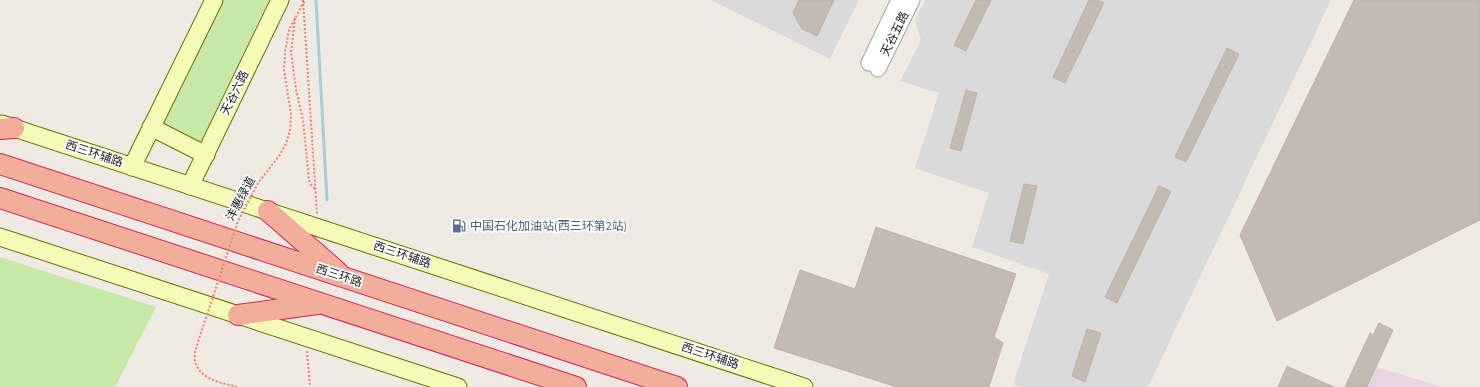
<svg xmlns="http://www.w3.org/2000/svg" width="1480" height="387" font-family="'Source Sans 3','Noto Sans SC',sans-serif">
  <rect width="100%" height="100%" fill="#efebe3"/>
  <g fill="#dbdada">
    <path d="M 711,0 L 859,0 L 830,59 Z"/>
    <path d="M 925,0 L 1331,0 L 1148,387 L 1021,387 L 1013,384 L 1049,274 L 972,247 L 989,193 L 915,168 L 939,93 L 900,81 L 921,40 L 915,20 Z"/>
  </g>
  <path fill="#e8d5e4" d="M 1377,367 L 1442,387 L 1368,387 Z"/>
  <g fill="#c7e9a8">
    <path d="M 223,0 L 269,0 L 199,146 L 161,129 Z"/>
    <path d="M 0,257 L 156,307 L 115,387 L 0,387 Z"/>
  </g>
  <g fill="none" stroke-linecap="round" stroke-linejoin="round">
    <path stroke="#a3cfdd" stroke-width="3" d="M 316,0 L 327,200"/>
  </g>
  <g fill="#c3bab2" stroke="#c0b2a5">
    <path d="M 799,0 L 834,0 L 817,36 L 802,29 L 793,13 Z"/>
    <path d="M 976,0 L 991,0 L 966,51 L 954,45 Z"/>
    <path d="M 1089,0 L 1097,0 L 1104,3 L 1065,83 L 1053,77 Z"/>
    <path d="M 1354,0 L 1480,0 L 1480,220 L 1277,321 L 1240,235 Z"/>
    <path d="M 1227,48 L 1239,54 L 1186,162 L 1175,157 Z"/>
    <path d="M 966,90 L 977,93 L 961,151 L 950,148 Z"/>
    <path d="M 1024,184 L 1037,186 L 1023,244 L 1010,241 Z"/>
    <path d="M 1159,186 L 1171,191 L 1117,303 L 1105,297 Z"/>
    <path d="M 876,227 L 1016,274 L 994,337 L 1003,343 L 989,387 L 897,387 L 774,348 L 800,270 L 855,289 Z"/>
    <path d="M 1379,323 L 1393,330 L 1367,387 L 1345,387 L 1370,333 L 1373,335 Z"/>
    <path d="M 1087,329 L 1101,333 L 1085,382 L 1072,376 Z"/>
    <path d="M 1287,366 L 1302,373 L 1334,387 L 1278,387 Z"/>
  </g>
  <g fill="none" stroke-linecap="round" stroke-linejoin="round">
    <g stroke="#a4a4a4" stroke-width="17">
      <g id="tertiary">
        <path d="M 869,63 L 899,0"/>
        <path d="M 878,69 L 912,0"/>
      </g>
    </g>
    <g stroke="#677404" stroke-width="19">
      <g id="secondary">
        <path d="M 2,124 L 804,387"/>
        <path d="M 151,127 L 206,155"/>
        <path d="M 132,167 L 214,0"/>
        <path d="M 190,186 L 280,0"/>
        <path d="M 0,237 L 458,387"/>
      </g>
    </g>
    <g stroke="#da235f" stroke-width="22">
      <g id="trunk">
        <path d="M 0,129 L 14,128"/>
        <path d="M 0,164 L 677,387"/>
        <path d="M 0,198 L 576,387"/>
        <path d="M 268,211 L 338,272"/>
        <path d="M 238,315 L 317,304"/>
      </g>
    </g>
    <g stroke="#fa7a68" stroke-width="2" stroke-dasharray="2 2" stroke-linecap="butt">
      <path d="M 303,0 L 317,214"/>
      <path d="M 295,18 L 291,52 L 296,90 L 303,120 L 309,180 L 311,185 L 316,190"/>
      <path d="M 307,351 L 310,387"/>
    </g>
    <use href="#tertiary" stroke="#fff" stroke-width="15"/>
    <use href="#secondary" stroke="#f5fab6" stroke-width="17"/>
    <use href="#trunk" stroke="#f2ae9a" stroke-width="20"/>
    <path stroke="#fa7a68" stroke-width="2" stroke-dasharray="2 2" stroke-linecap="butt" d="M 237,387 C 222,383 202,380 196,364 C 194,361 195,355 195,351 L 238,221 L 258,183 L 279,156 L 286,144 L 290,130 L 291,114 L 284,70 L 285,52 L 289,30 L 305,0"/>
  </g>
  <defs>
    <g id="fuel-bare" transform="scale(1.08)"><path d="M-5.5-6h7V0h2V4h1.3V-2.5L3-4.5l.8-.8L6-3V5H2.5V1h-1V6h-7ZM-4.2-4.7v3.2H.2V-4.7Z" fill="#5c6f8a" stroke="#fff" stroke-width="2.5" paint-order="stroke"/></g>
  </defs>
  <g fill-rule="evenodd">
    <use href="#fuel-bare" x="459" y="226"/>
  </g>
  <g text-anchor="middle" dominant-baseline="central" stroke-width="3.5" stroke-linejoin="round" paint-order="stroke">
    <g font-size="12" fill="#1d1d1d" stroke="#fff">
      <text transform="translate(895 34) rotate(-64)">天谷五路</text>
      <text transform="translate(235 93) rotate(-64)">天谷六路</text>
      <text transform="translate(94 154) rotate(18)">西三环辅路</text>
      <text transform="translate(241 199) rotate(-62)">沣惠绿道</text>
      <text transform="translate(402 255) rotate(18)">西三环辅路</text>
      <text transform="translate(339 276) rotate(18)">西三环路</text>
      <text transform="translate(710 356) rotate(18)">西三环辅路</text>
    </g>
    <g font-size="12" fill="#4e5e75" stroke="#fff" text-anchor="start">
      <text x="470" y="226">中国石化加油站(西三环第2站)</text>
    </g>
  </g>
</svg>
